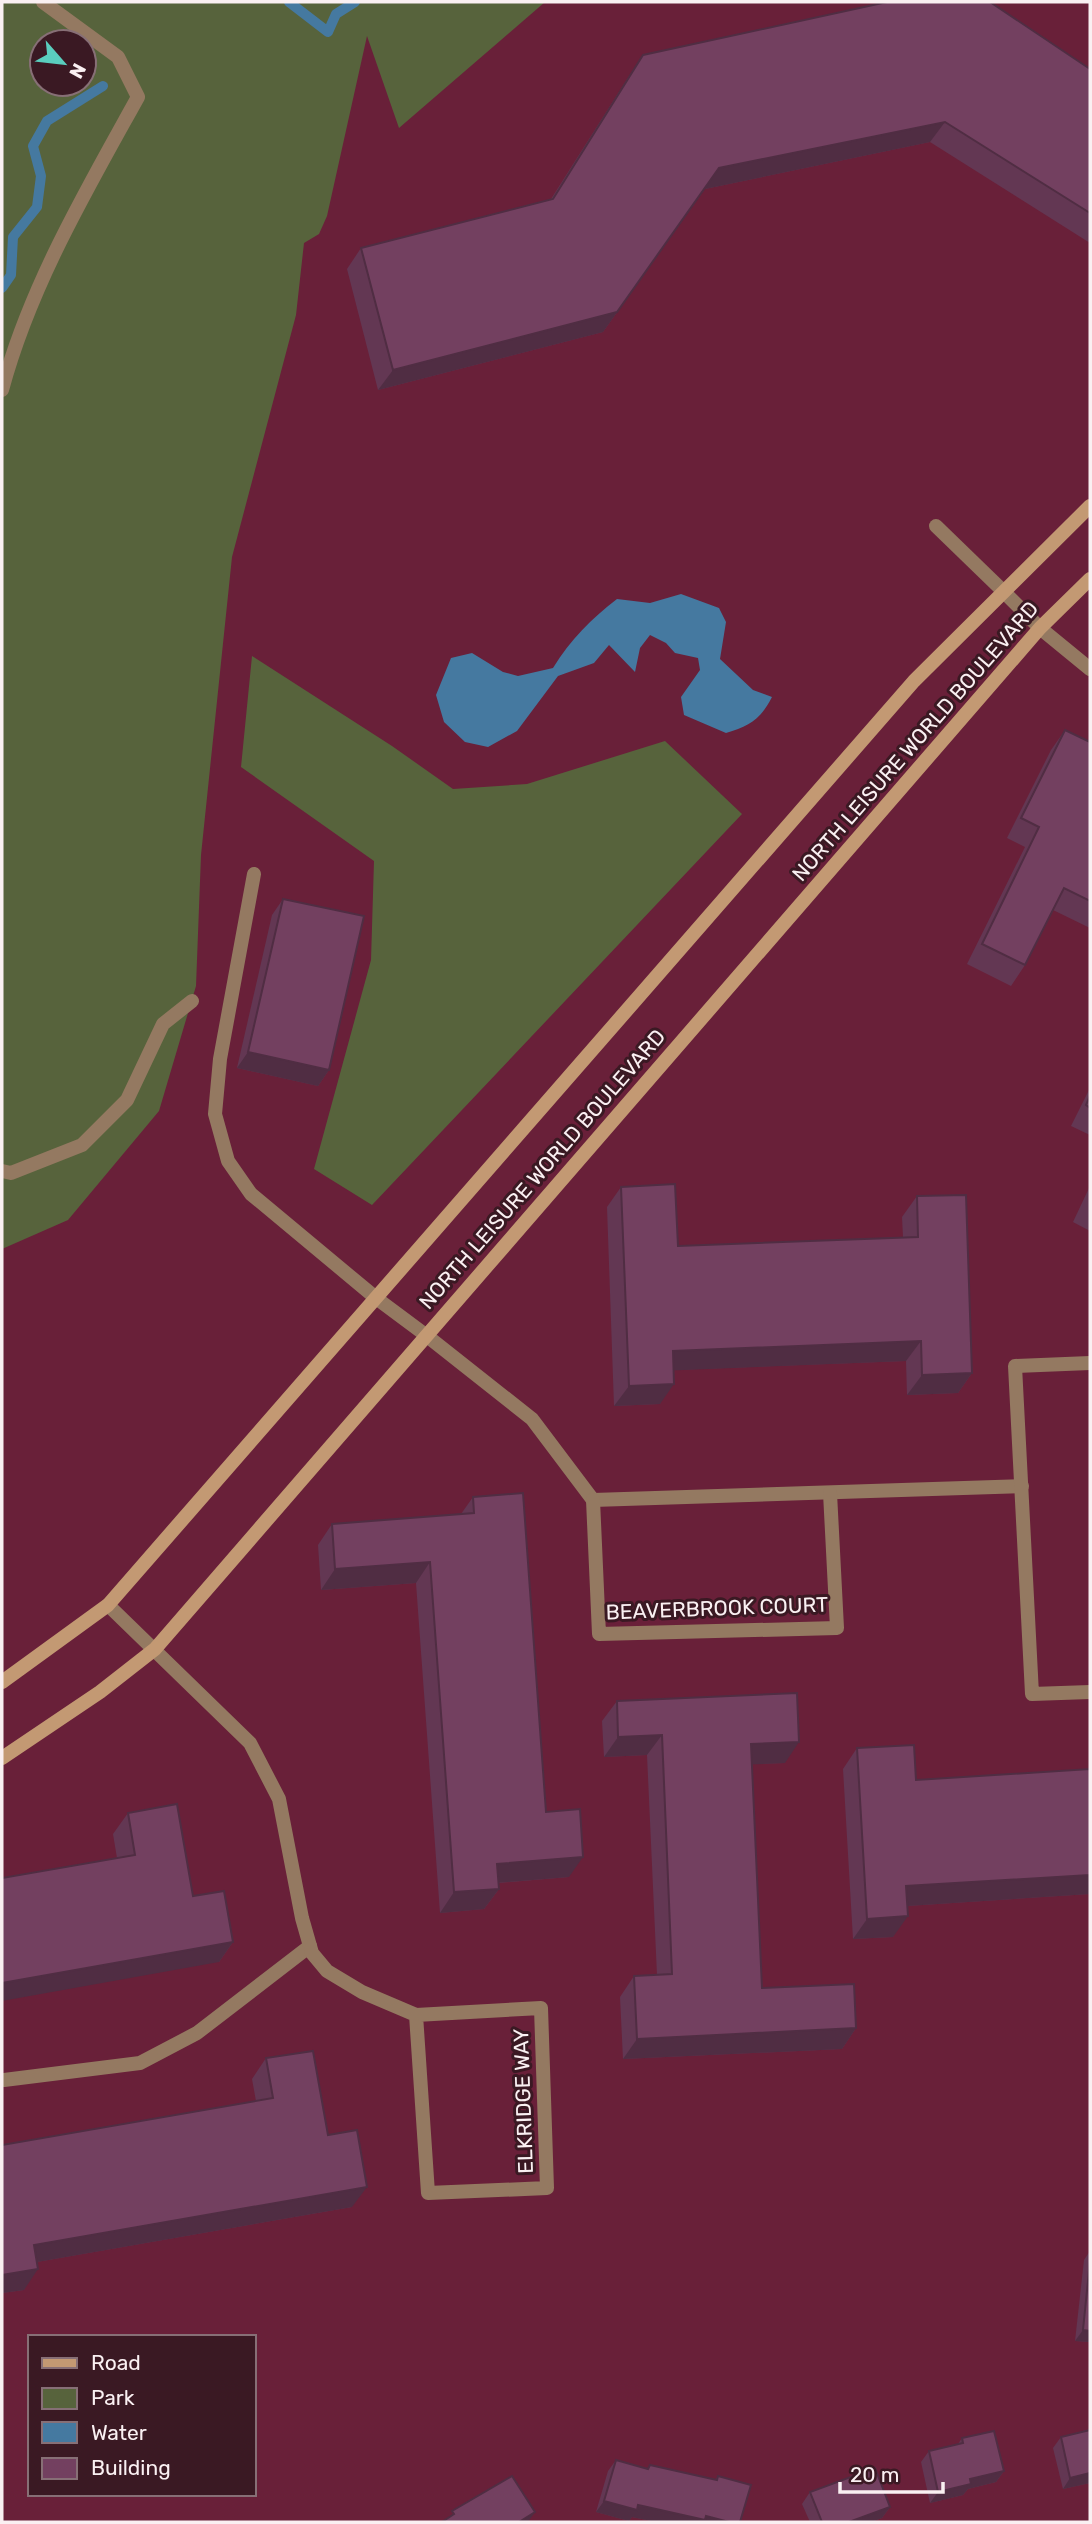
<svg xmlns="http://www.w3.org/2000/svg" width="1092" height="2524" font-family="Rubik,sans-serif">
  <rect width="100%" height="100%" fill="#692039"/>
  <g fill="#57633c" fill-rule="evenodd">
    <path d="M 2,2 L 545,2 L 399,128 L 367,36 L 327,216 L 319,234 L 304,243 L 296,315 L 232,557 L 201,855 L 196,986 L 159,1111 L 68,1220 L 2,1249 ZM 42,42 L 84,42 L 84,84 L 42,84 Z"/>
    <path d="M 252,656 L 392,746 L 453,789 L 527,784 L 665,741 L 742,814 L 372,1205 L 314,1169 L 371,960 L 374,861 L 241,767 Z"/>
  </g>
  <path fill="#4579a0" d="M 681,594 L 719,608 L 726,622 L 720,659 L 753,690 L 772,697 C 761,719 749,726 726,733 L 684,715 L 681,697 L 700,670 L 698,658 L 675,653 L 666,643 L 650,635 L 640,648 L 635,672 L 609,645 L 594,663 L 558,676 L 517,731 L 488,747 L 465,742 L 444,722 L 436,695 L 451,658 L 472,653 L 503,672 L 518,676 L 553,668 C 571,639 591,619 617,599 L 650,603 Z"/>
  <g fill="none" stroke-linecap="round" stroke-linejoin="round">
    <g stroke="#4579a0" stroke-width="10">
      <path d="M 289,2 L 328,32 L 336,14 L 355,2"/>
      <path d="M 2,288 L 11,275 L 13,237 L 37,207 L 41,176 L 33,146 L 47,121 L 103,86"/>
    </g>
    <g stroke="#947961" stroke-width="14">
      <path d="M 2,390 C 30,286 86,191 138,97 L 118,57 L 43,2"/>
      <path d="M 936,526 L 1002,590"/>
      <path d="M 254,874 L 220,1059 L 215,1114 L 228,1161 L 251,1194 L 376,1298 L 427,1336"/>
      <path d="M 2,1171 L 11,1173 L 82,1145 L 127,1100 L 163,1024 L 192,1001"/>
      <path d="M 4,2080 L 140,2063 L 197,2033 L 310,1946"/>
    </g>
    <g stroke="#947961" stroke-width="14">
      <path d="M 1002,590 L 1040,628 L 1090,669"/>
      <path d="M 427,1336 L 532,1419 L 593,1500 L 1022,1486"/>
      <path d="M 1090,1363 L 1015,1366 L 1032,1694 L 1090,1692"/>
      <path d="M 593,1500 L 599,1634 L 837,1628 L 830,1493"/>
      <path d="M 108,1605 L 250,1743 L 279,1799 L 302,1918 L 312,1953 L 327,1971 L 362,1992 L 416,2015 L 541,2008 L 547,2188 L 428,2193 L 416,2015"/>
    </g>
    <g stroke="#c39973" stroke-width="14">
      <path d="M 2,1682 L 108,1605 L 914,681 L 1090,506"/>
      <path d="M 2,1758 L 100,1692 L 155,1649 L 1040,628 L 1090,579"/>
    </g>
  </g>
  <g fill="#633753">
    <path d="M 643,55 L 1090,69 L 1090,243 L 930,142 L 705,189 L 603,332 L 378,390 L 347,269 L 361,248 L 551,199 L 629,76 Z"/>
    <path d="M 1065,730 L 1090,742 L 1090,928 L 1053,910 L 1025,965 L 1011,986 L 967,964 L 1025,847 L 1007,838 L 1051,750 Z"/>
    <path d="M 283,899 L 329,1070 L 318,1086 L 237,1068 L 272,915 Z"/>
    <path d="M 1090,1088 L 1090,1135 L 1071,1126 Z"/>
    <path d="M 1090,1186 L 1090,1231 L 1073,1222 Z"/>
    <path d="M 621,1187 L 678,1246 L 903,1237 L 902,1217 L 917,1196 L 972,1373 L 958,1393 L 907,1395 L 906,1361 L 674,1370 L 660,1404 L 614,1406 L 607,1207 Z"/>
    <path d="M 473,1497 L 546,1812 L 569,1877 L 498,1883 L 499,1889 L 484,1909 L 440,1913 L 416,1583 L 321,1590 L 318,1545 L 332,1524 L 461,1514 Z"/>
    <path d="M 617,1701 L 785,1763 L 752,1764 L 762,1988 L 856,2028 L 842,2049 L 623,2059 L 620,1997 L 634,1976 L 657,1975 L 647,1755 L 604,1757 L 602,1721 Z"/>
    <path d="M 857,1748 L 916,1780 L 1090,1769 L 1090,1894 L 907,1906 L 893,1937 L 853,1939 L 843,1769 Z"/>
    <path d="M 128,1813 L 193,1896 L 233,1942 L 219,1962 L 117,1858 L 113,1834 Z"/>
    <path d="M 266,2058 L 328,2135 L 352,2207 L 37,2262 L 24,2290 L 2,2293 L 2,2145 L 256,2101 L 252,2079 Z"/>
    <path d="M 1090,2251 L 1090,2342 L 1075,2341 L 1084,2260 Z"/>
    <path d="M 1090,2429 L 1090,2483 L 1063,2489 L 1053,2448 L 1061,2437 Z"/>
    <path d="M 962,2438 L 1004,2471 L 996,2482 L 968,2489 L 963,2495 L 930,2503 L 921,2462 L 929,2451 L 958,2444 Z"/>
    <path d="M 616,2460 L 647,2469 L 650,2465 L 715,2480 L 718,2476 L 740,2522 L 656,2522 L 632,2517 L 629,2521 L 596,2512 L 608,2471 Z"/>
    <path d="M 810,2492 L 890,2507 L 882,2518 L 871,2522 L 810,2522 L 802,2504 Z"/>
  </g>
  <g fill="#502d43">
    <path d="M 945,122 L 930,142 L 705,189 L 603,332 L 378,390 L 393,370 L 719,168 Z"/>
    <path d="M 248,1052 L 329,1070 L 318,1086 L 237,1068 Z"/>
    <path d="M 921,1341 L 906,1361 L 659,1371 L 673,1351 Z"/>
    <path d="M 972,1373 L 958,1393 L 907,1395 L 922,1375 Z"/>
    <path d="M 674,1384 L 660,1404 L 614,1406 L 629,1386 Z"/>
    <path d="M 430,1562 L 416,1583 L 321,1590 L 335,1569 Z"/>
    <path d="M 662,1735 L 647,1755 L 604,1757 L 618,1737 Z"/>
    <path d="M 799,1742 L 785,1763 L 737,1765 L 751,1744 Z"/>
    <path d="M 583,1857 L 569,1877 L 483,1884 L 497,1864 Z"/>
    <path d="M 1090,1875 L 1090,1894 L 892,1907 L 906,1886 Z"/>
    <path d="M 499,1889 L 484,1909 L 440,1913 L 454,1892 Z"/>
    <path d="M 908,1916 L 893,1937 L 853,1939 L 867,1919 Z"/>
    <path d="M 233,1942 L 219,1962 L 2,2001 L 2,1983 Z"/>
    <path d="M 856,2028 L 842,2049 L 623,2059 L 637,2039 Z"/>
    <path d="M 367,2187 L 352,2207 L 20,2265 L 34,2245 Z"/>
    <path d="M 38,2269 L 24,2290 L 2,2293 L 2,2275 Z"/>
    <path d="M 1083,2330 L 1090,2331 L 1090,2342 L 1075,2341 Z"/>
    <path d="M 1004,2471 L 996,2482 L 968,2489 L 963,2495 L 930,2503 L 938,2492 L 970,2479 Z"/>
    <path d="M 1090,2473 L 1090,2483 L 1063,2489 L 1070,2478 Z"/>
    <path d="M 604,2501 L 706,2516 L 729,2522 L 656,2522 L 632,2517 L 629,2521 L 596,2512 Z"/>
    <path d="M 890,2507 L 882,2518 L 871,2522 L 849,2522 Z"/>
    <path d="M 535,2512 L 528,2522 L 519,2522 Z"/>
  </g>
  <g fill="#734060" stroke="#502d43" stroke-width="2">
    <path d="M 887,2 L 990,2 L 1090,69 L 1090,213 L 945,122 L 719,168 L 617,312 L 393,370 L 361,248 L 553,199 L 643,55 Z"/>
    <path d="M 1065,730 L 1090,742 L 1090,901 L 1064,888 L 1025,965 L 982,944 L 1039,827 L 1021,818 Z"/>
    <path d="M 283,899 L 364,916 L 329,1070 L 248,1052 Z"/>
    <path d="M 1090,1096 L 1090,1108 L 1086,1105 Z"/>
    <path d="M 675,1184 L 678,1246 L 918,1237 L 917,1196 L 966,1195 L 972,1373 L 922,1375 L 921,1341 L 673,1351 L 674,1384 L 629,1386 L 621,1187 Z"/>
    <path d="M 523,1493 L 546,1812 L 580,1809 L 583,1857 L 497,1864 L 499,1889 L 454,1892 L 430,1562 L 335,1569 L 332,1524 L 474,1513 L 473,1497 Z"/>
    <path d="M 797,1693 L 799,1742 L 751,1744 L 762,1988 L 854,1984 L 856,2028 L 637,2039 L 634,1976 L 672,1974 L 662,1735 L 618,1737 L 617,1701 Z"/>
    <path d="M 914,1745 L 916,1780 L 1090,1769 L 1090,1875 L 906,1886 L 908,1916 L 867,1919 L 857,1748 Z"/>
    <path d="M 177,1804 L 193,1896 L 224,1891 L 233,1942 L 2,1983 L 2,1878 L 135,1855 L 128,1813 Z"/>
    <path d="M 313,2051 L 328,2135 L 357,2130 L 367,2187 L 34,2245 L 38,2269 L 2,2275 L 2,2145 L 273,2098 L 266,2058 Z"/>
    <path d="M 1090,2261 L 1090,2331 L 1083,2330 Z"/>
    <path d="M 1090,2430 L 1090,2473 L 1070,2478 L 1061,2437 Z"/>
    <path d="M 994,2431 L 1004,2471 L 970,2479 L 971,2484 L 938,2492 L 929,2451 L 963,2443 L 962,2438 Z"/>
    <path d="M 616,2460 L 648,2469 L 650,2465 L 717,2480 L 718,2476 L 751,2485 L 740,2522 L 729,2522 L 706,2516 L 705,2520 L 638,2505 L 637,2510 L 604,2501 Z"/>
    <path d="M 875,2468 L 890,2507 L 849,2522 L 822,2522 L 810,2492 Z"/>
    <path d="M 512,2476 L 535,2512 L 519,2522 L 442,2522 L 454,2514 L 452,2511 Z"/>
  </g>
  <g text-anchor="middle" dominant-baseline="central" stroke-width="6" stroke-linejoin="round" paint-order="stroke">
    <g font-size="21" fill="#faf0f2" stroke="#3a1923">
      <text transform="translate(915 741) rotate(-49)">NORTH LEISURE WORLD BOULEVARD</text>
      <text transform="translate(542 1169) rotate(-49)">NORTH LEISURE WORLD BOULEVARD</text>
      <text transform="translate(717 1608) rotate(-2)">BEAVERBROOK COURT</text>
      <text transform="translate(523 2101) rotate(-92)">ELKRIDGE WAY</text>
    </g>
  </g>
  <rect width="1092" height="2524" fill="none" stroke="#faf0f2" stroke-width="7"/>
  <rect x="28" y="2335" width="228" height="161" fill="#3a1923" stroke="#876f76" stroke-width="2"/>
  <rect x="42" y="2358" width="35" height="10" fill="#c39973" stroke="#876f76" stroke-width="2"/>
  <text x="91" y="2370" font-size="21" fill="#faf0f2">Road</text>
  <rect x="42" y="2388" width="35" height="21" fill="#57633c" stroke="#876f76" stroke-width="2"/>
  <text x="91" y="2405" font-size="21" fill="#faf0f2">Park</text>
  <rect x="42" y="2422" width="35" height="21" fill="#4579a0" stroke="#876f76" stroke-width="2"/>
  <text x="91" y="2440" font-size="21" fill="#faf0f2">Water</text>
  <rect x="42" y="2458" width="35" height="21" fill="#734060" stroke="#876f76" stroke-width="2"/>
  <text x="91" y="2475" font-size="21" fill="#faf0f2">Building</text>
  <g transform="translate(63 63) rotate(118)"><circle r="33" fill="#3a1923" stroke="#876f76" stroke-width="2"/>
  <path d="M0-5L12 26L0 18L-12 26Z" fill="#5acebe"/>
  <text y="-10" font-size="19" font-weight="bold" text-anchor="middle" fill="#faf0f2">N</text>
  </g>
  <path d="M840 2482v10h103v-10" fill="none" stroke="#faf0f2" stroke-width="3.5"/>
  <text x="850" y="2482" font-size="21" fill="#faf0f2" stroke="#3a1923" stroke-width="5" paint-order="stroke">20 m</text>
</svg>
